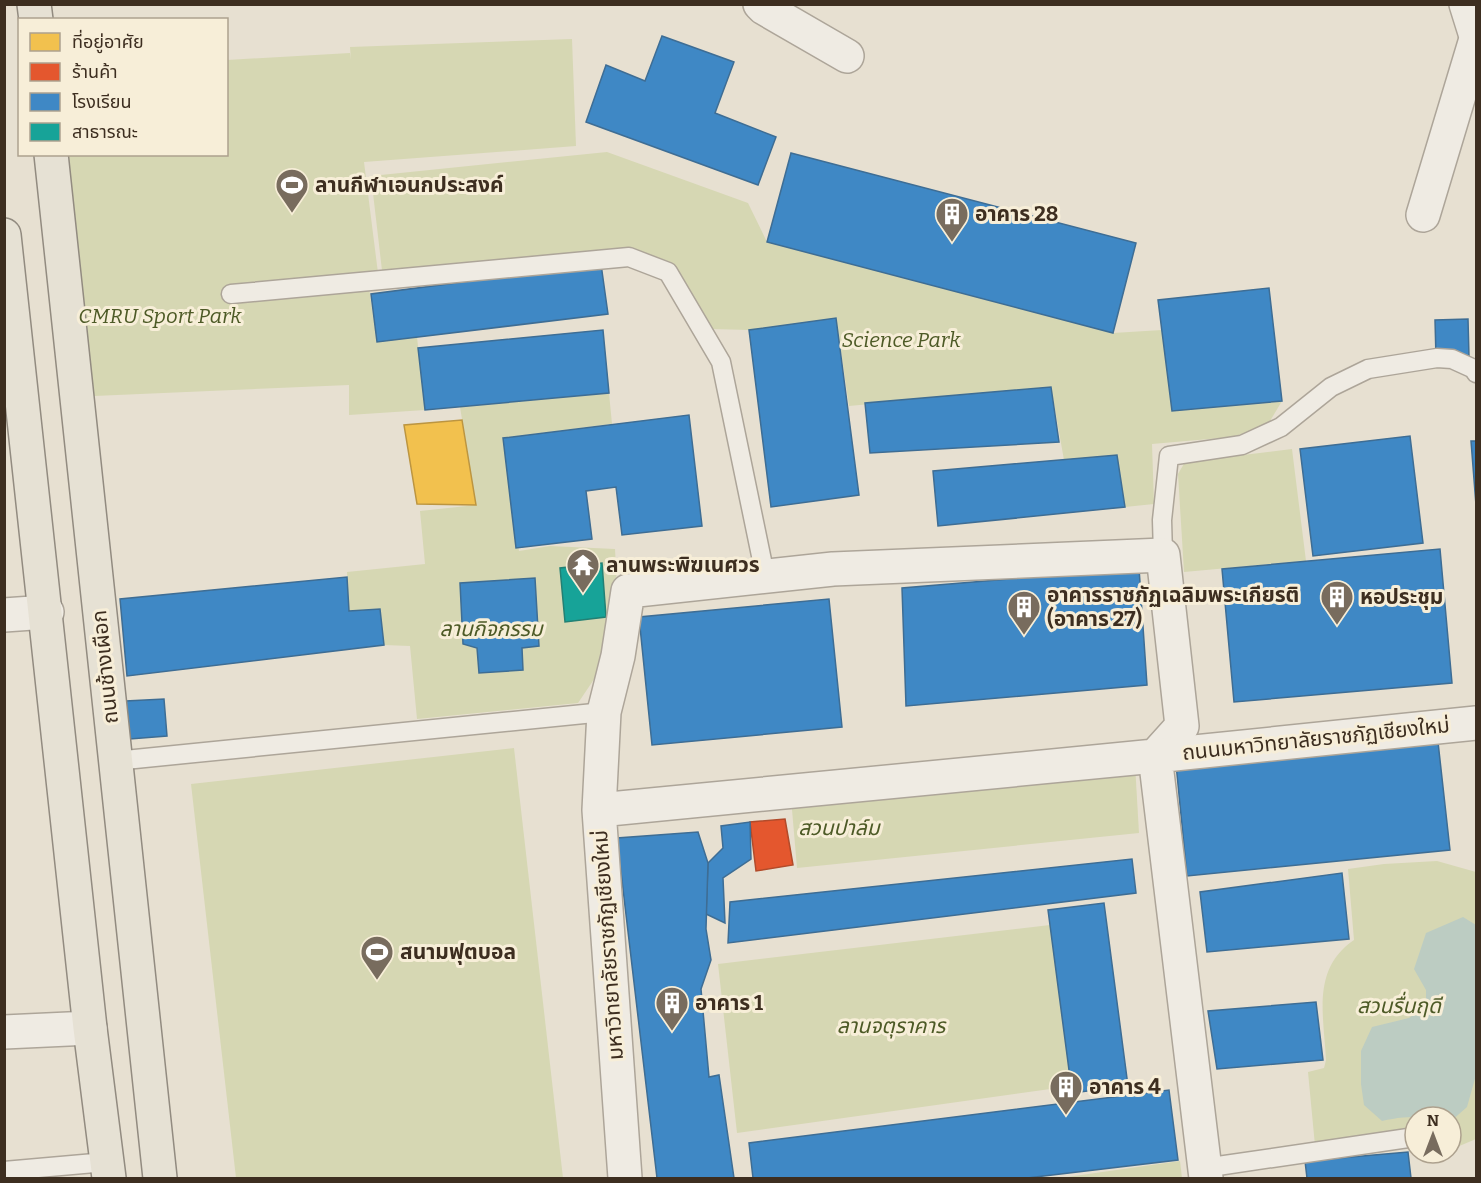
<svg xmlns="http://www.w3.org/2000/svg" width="1481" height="1183" font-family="Bitter,'Noto Sans Thai',serif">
  <rect width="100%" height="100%" fill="#e7e0d1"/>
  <g fill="#d6d7b3">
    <path d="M 572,39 L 576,146 L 364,162 L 378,273 L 368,281 L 377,342 L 417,337 L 425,410 L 349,415 L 349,385 L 94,396 L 67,155 L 226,154 L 227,60 L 350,53 L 351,60 L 350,47 Z"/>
    <path d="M 607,152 L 748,203 L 767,242 L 1113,333 L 1162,330 L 1172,411 L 1282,401 L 1267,426 L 1232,437 L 1152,444 L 1154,504 L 1125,507 L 1117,455 L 1064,460 L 1051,387 L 849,406 L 836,318 L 749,330 L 711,329 L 668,273 L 629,257 L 383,279 L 371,176 Z"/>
    <path d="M 609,393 L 612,424 L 503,438 L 519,551 L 550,546 L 615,549 L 617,587 L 605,663 L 578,703 L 417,719 L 410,646 L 384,645 L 379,609 L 349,611 L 347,572 L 425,564 L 420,511 L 476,505 L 460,407 Z"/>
    <path d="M 1292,449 L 1306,561 L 1184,572 L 1178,474 L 1185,462 Z"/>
    <path d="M 514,748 L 563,1178 L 236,1178 L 191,784 Z"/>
    <path d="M 1135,764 L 1139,833 L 797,868 L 791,798 Z"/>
    <path d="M 1437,861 L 1476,872 L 1476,1139 L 1457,1147 L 1451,1147 L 1451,1117 L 1415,1117 L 1415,1147 L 1316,1156 L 1308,1072 L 1324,1068 L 1326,1060 C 1324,1016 1311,969 1354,940 L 1348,869 L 1384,864 Z"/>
    <path d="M 1050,925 L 1072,1086 L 737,1133 L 718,964 Z"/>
    <path d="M 1180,1161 L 1182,1178 L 1060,1178 Z"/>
  </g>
  <path fill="#bcccc2" d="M 1463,917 L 1476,925 L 1476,1075 L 1467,1107 L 1451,1121 L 1451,1117 C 1427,1117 1406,1115 1382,1121 L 1364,1105 L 1361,1084 L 1361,1051 L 1372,1027 L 1409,1018 L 1426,1006 L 1426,990 L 1414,969 L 1426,933 Z"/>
  <path fill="#f2c14e" stroke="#bc9540" stroke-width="1.5" d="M 462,420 L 476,505 L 417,504 L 404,425 Z"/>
  <path fill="#e4572e" stroke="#b24b2a" stroke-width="1.5" d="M 785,819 L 793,865 L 756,871 L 750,822 Z"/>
  <g fill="#3f88c5" stroke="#3e6d94" stroke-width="1.5">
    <path d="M 662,36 L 734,62 L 715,113 L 776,137 L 758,185 L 586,122 L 606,65 L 645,81 Z"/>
    <path d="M 791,153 L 1136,243 L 1113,333 L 767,242 Z"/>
    <path d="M 601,264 L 608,314 L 377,342 L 371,294 Z"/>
    <path d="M 1269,288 L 1282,401 L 1172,411 L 1158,300 Z"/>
    <path d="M 836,318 L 859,495 L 771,507 L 749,330 Z"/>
    <path d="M 1468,319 L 1469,357 L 1436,357 L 1435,320 Z"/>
    <path d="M 603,330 L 609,393 L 425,410 L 418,348 Z"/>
    <path d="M 1051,387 L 1059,442 L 870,453 L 865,403 Z"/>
    <path d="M 689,415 L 702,526 L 622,535 L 616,487 L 586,491 L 592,539 L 516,548 L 503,438 Z"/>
    <path d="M 1410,436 L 1423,543 L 1313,556 L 1300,449 Z"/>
    <path d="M 1471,441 L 1476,441 L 1476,505 Z"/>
    <path d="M 1117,455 L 1125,507 L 938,526 L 933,471 Z"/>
    <path d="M 1440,549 L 1452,683 L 1234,702 L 1222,569 Z"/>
    <path d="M 1139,568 L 1147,685 L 906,706 L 902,588 Z"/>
    <path d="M 347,577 L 349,611 L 380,609 L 384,645 L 127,676 L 120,599 Z"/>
    <path d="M 535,578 L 539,646 L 522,648 L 523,670 L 479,673 L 477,648 L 463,644 L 460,583 Z"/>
    <path d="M 829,599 L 842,727 L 652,745 L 639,617 Z"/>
    <path d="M 164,699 L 167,736 L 130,739 L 126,701 Z"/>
    <path d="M 1437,733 L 1450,850 L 1187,876 L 1176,764 Z"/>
    <path d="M 750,822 L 751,859 L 723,878 L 725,923 L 706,914 L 708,863 L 723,848 L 721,826 Z"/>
    <path d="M 698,832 L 708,863 L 706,929 L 711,960 L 701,989 L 709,1077 L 719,1075 L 734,1178 L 657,1178 L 617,838 Z"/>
    <path d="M 1132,859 L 1136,893 L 728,943 L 730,902 Z"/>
    <path d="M 1342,873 L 1349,939 L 1207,952 L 1200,892 Z"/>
    <path d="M 1104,903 L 1128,1086 L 1072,1093 L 1048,910 Z"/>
    <path d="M 1316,1002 L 1323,1060 L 1217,1069 L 1208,1011 Z"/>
    <path d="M 1169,1090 L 1178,1160 L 1027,1178 L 753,1178 L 749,1143 Z"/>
    <path d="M 1408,1152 L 1411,1178 L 1307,1178 L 1305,1161 Z"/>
  </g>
  <path fill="#17a398" stroke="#228074" stroke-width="1.5" d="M 602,563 L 606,617 L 565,622 L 560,568 Z"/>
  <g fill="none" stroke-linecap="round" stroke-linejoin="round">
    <g stroke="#ada599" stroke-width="21">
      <g id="service">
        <path d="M 231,294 L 629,257 L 668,272 L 721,362 L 765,575"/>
        <path d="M 1163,555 L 1162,520 L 1169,456 L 1242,445 L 1281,427 L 1331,387 L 1368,369 L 1437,358 L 1452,359 L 1474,369 L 1476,373"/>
        <path d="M 115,761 L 604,712"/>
        <path d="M 1204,1168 L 1415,1137"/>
        <path d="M 4,1171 L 106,1162"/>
      </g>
    </g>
    <g stroke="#ada599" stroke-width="36">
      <g id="minor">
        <path d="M 760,4 L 764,8 L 847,56"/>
        <path d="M 1466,4 L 1476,36"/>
        <path d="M 1423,215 L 1476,39"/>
        <path d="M 4,615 L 47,612"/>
        <path d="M 599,810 L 1155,756 L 1182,726 L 1163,555 L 833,569 L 628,591 L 618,656 L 604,712 L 599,810 L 625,1178"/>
        <path d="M 4,1032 L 90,1028"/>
        <path d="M 1206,1178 L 1155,756 L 1476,723"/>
      </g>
    </g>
    <g stroke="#928b80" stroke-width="36">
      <g id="primary">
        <path d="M 34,4 L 36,20"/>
        <path d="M 51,154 L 160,1178"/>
        <path d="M 4,235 L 90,1028 L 109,1178"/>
      </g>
    </g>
    <use href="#service" stroke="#efebe3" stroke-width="18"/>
    <use href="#minor" stroke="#efebe3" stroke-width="33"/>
    <use href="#primary" stroke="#e6e1d4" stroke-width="33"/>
  </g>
  <defs>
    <g id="stadium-pin" transform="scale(1.725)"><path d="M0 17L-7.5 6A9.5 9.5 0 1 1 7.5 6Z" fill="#786c5e" stroke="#f7eed8"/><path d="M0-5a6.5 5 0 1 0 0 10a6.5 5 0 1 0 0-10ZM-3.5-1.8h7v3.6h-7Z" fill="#fff"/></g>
    <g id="building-pin" transform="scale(1.725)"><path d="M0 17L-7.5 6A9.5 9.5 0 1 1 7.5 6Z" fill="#786c5e" stroke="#f7eed8"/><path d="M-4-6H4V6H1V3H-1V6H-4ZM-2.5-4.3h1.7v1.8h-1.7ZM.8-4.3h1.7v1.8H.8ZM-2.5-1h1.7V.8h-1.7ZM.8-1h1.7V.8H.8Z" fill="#fff"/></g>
    <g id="temple-pin" transform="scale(1.725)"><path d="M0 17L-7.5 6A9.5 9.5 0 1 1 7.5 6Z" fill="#786c5e" stroke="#f7eed8"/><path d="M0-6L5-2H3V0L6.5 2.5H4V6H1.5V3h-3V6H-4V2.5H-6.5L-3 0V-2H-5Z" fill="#fff"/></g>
  </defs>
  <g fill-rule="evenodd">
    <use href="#stadium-pin" x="292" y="185"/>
    <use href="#building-pin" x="952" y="214"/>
    <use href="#temple-pin" x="583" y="565"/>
    <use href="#building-pin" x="1337" y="597"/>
    <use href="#building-pin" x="1024" y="607"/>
    <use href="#stadium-pin" x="377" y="952"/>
    <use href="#building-pin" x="672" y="1003"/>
    <use href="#building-pin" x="1066" y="1087"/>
  </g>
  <g text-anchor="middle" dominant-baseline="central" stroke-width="6" stroke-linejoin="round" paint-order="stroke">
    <g font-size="21" font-weight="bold" fill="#3d2e20" stroke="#f7eed8" text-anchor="start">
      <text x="315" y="185">ลานกีฬาเอนกประสงค์</text>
      <text x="975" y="214">อาคาร 28</text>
      <text x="606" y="565">ลานพระพิฆเนศวร</text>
      <text x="1047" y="595">อาคารราชภัฏเฉลิมพระเกียรติ<tspan x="1047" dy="24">(อาคาร 27)</tspan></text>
      <text x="1360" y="597">หอประชุม</text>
      <text x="400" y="952">สนามฟุตบอล</text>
      <text x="695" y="1003">อาคาร 1</text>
      <text x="1089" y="1087">อาคาร 4</text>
    </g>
    <g font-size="21" font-style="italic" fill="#4d5a26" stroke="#f7eed8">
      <text x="160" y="316">CMRU Sport Park</text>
      <text x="901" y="340">Science Park</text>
      <text x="491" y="629">ลานกิจกรรม</text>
      <text x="839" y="828">สวนปาล์ม</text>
      <text x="1399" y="1006">สวนรื่นฤดี</text>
      <text x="891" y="1026">ลานจตุราคาร</text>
    </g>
    <g font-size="21" fill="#3d2e20" stroke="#f7eed8">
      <text transform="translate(105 667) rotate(-96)">ถนนช้างเผือก</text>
      <text transform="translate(1316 739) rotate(-6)">ถนนมหาวิทยาลัยราชภัฏเชียงใหม่</text>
      <text transform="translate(608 945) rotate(-94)">มหาวิทยาลัยราชภัฏเชียงใหม่</text>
    </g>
  </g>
  <rect width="1481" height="1183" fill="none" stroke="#3d2e20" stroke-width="12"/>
  <rect x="18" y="18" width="210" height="138" fill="#f7eed8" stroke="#ada18e" stroke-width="1.5"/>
  <rect x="30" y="33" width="30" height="18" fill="#f2c14e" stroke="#ada18e" stroke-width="1.5"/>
  <text x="72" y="48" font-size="18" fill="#3d2e20">ที่อยู่อาศัย</text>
  <rect x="30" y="63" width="30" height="18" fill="#e4572e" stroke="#ada18e" stroke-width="1.5"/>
  <text x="72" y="78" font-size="18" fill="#3d2e20">ร้านค้า</text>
  <rect x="30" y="93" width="30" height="18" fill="#3f88c5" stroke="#ada18e" stroke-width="1.5"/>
  <text x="72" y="108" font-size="18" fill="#3d2e20">โรงเรียน</text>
  <rect x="30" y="123" width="30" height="18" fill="#17a398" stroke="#ada18e" stroke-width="1.5"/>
  <text x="72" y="138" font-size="18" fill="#3d2e20">สาธารณะ</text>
  <g transform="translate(1433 1135)"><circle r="28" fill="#f7eed8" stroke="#ada18e" stroke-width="1.5"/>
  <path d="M0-4.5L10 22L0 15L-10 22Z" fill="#786c5e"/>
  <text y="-9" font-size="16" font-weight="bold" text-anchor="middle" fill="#3d2e20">N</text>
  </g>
</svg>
